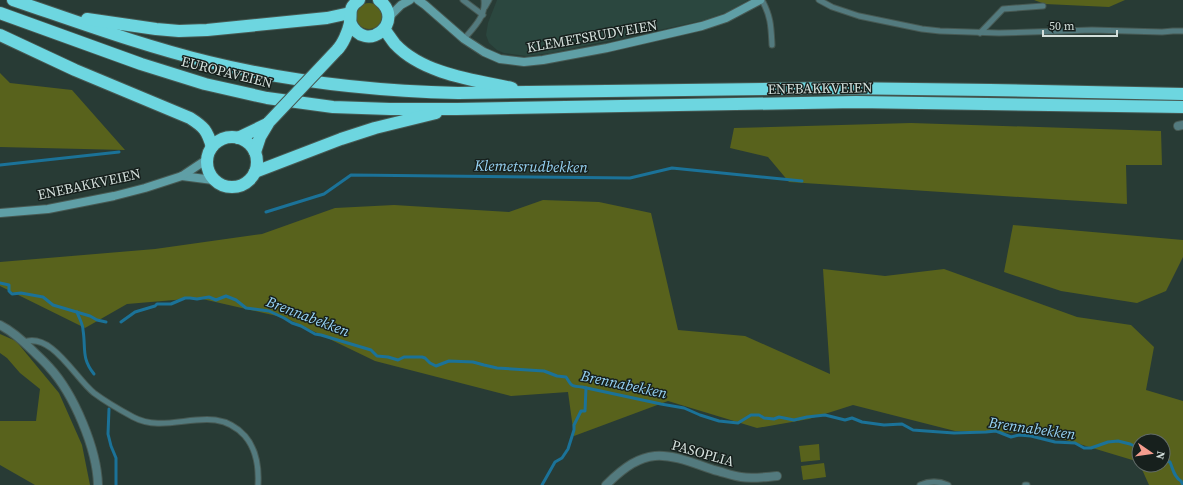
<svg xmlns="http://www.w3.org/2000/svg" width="1183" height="485" font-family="'Source Serif 4',serif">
  <rect width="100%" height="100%" fill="#283b35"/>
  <path fill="#2b473f" d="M 497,0 L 748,0 L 727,12 L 701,21 L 551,53 L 526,56 L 504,53 L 497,50 L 489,43 L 486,35 L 488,23 Z"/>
  <g fill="#58621c">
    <path d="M 1034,0 L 1125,0 L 1109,7 L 1045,4 Z"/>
    <circle cx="369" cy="16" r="13"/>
    <path d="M 0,73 L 10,83 L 72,90 L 125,150 L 0,147 Z"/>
    <path d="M 911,123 L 1161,131 L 1162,165 L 1126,165 L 1127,204 L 789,182 L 768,157 L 730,148 L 734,128 Z"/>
    <path d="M 543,200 L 599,202 L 651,213 L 678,330 L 745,336 L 830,374 L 823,269 L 885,276 L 944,269 L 1077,317 L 1131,325 L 1154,347 L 1146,390 L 1183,401 L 1183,485 L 1149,485 L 1140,465 L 1163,465 L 1163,441 L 1139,441 L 1139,462 L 1046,434 L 955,431 L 853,405 L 809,419 L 757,428 L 668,401 L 574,436 L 568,392 L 511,396 L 375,361 L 286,318 L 198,298 L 127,304 L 85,328 L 0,286 L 0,262 L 155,249 L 262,234 L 335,208 L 394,205 L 509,212 Z"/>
    <path d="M 1013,225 L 1183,240 L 1183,257 L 1166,291 L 1137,303 L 1061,291 L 1004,272 Z"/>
    <path d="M 0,334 L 16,341 L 59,393 L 82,445 L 90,485 L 35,485 L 0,465 L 0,421 L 36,421 L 40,389 L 20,373 L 7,358 L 0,353 Z"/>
    <path d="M 819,444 L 820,460 L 801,462 L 799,446 Z"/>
    <path d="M 824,463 L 826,477 L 803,480 L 801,466 Z"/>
  </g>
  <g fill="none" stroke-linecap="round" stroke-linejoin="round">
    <g stroke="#1b7298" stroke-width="3">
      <path d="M 0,165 L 119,152"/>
      <path d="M 266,212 L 324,194 L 351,175 L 630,178 L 672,168 L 802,181"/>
      <path d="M 0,283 L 9,285 L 9,291 L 12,294 L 21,293 L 43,297 L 53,305 L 90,316 L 97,320 L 106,322"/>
      <path d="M 77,312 C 79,318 83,324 83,330 C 86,348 81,358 94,374"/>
      <path d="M 121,322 L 135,312 L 155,306 L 157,304 L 171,304 L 185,298 L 190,298 L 197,299 L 209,297 L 216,300 L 226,296 L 236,300 L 246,308 L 269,311 L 284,318 L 292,323 L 301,326 L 315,334 L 321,335 L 371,350 L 377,356 L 388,357 L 398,360 L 404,357 L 422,357 L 425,358 L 430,363 L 436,366 L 449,361 L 473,362 L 484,365 L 497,368 L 544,371 L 557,376 L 566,377 C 572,386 570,386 582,387 L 661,404 L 684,408 L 700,415 L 719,421 L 738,423 L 751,415 L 759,415 L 764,418 L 774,419 L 779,417 L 794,420 L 807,417 L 825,415 L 845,420 L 852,418 L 862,422 L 884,425 L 902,424 L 913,430 L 926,431 L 954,433 L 986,432 L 996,431 L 1011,437 L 1019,435 L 1031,436 L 1055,442 L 1075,443 L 1084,448 L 1091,448 L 1108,442 L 1118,441 L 1130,444 L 1139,448"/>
      <path d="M 109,409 L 108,434 L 111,446 L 116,458 L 116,485"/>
      <path d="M 1163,460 L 1170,462 C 1173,469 1174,477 1181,481 L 1183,485"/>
      <path d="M 542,485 L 555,462 L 562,458 L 568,449 L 574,430 L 574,425 L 581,411 L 585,411 L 586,388"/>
    </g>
    <g stroke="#475953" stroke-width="7">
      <g id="lane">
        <path d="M 463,0 L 483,15"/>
        <path d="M 762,0 C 771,17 771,26 772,45"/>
        <path d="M 819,0 L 832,7 L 859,16 L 922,29 L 940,31 L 999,33 L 1092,30 L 1162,32 L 1173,31 L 1183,31"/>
        <path d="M 485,7 L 489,0"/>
        <path d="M 980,33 L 1003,9 L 1043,6"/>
        <path d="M 464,39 C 474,27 486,16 484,0"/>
        <path d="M 24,342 C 52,332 75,378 94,393 C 106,402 120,410 133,417 C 170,437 212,400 245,436 C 257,450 259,468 258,485"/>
        <path d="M 920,485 C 929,481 939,481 948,485"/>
        <path d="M 1025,485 L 1027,485"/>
      </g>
    </g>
    <g stroke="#475953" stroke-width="10">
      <g id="street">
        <path d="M 1178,126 L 1183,125"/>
        <path d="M 0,325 C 12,331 22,340 32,350 C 37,355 44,361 49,367 C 74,394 97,449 98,485"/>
        <path d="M 606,485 C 647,444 665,453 714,470 C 723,472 732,476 741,477 C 752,479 765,477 777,476"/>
      </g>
    </g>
    <g stroke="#475953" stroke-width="10">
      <g id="secondary">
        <path d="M 418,0 L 425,5 L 464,39 L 484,52 L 500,59 L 524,62 L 543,60 L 607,48 L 702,26 L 726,18 L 760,0"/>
        <path d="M 389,17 L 401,5 L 410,0"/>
        <path d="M 182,176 L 213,180"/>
        <path d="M 0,213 L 48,209 L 114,196 L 145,188 L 182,176 L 206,160"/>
      </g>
    </g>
    <g stroke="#475953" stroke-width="14">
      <g id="highway">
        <path d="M 13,0 C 78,22 143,46 209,62 C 291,82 374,91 458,93 L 837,88 L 990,90 L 1183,94"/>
        <path d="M 0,13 L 141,64 L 205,84 L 267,98 L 333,107 L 390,109 L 457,109 L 856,102 L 1183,107"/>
        <path d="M 87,19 L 156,29 L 179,31 L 207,30 L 327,18 L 350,13"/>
        <path d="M 350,22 C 365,56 407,22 379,0"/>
        <path d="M 384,29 C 388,34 391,39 395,44 C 423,74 474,80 512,88"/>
        <path d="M 0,35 L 75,70 L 190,118 C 204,127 207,130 212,147"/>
        <path d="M 337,50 C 343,44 348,32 350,23 C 352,12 347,9 359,0"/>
        <circle cx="232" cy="162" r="25"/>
        <path d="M 238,138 L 267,124"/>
        <path d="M 255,152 L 260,137 L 269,122"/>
        <path d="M 255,172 L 341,139 L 375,128 L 436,113"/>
      </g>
    </g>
    <use href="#lane" stroke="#537a7e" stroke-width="5"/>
    <use href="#street" stroke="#537a7e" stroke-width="8"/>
    <use href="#secondary" stroke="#5f9fa6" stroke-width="8"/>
    <use href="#highway" stroke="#6dd6e0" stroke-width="12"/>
    <g stroke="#475953" stroke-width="14" stroke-linecap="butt">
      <path id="highway-bridge" d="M 269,122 L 337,50"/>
    </g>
    <use href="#highway-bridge" stroke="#6dd6e0" stroke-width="12"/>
  </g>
  <g text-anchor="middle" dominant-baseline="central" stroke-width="3" stroke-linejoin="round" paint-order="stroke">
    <g font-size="14" fill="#d3dfdb" stroke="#17201d">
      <text transform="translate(592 36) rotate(-10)">KLEMETSRUDVEIEN</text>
      <text transform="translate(227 72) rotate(14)">EUROPAVEIEN</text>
      <text transform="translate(820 88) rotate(-1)">ENEBAKKVEIEN</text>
      <text transform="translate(89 184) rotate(-12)">ENEBAKKVEIEN</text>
      <text transform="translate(703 453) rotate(16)">PASOPLIA</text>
    </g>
    <g font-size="15" font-style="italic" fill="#97d3f4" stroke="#17201d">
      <text transform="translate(531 166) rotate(1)">Klemetsrudbekken</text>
      <text transform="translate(308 316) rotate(21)">Brennabekken</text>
      <text transform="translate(624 384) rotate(12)">Brennabekken</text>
      <text transform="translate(1032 428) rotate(8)">Brennabekken</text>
    </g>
  </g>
  <g transform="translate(1151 453) rotate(103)"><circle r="19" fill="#17201d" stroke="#626c69"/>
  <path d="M0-3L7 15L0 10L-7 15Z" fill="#f59d8e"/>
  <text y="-6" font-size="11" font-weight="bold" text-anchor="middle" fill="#d3dfdb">N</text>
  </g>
  <path d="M1043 30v6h74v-6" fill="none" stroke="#d3dfdb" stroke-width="2"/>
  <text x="1049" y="30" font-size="12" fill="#d3dfdb" stroke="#17201d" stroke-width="3" paint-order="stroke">50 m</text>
</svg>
